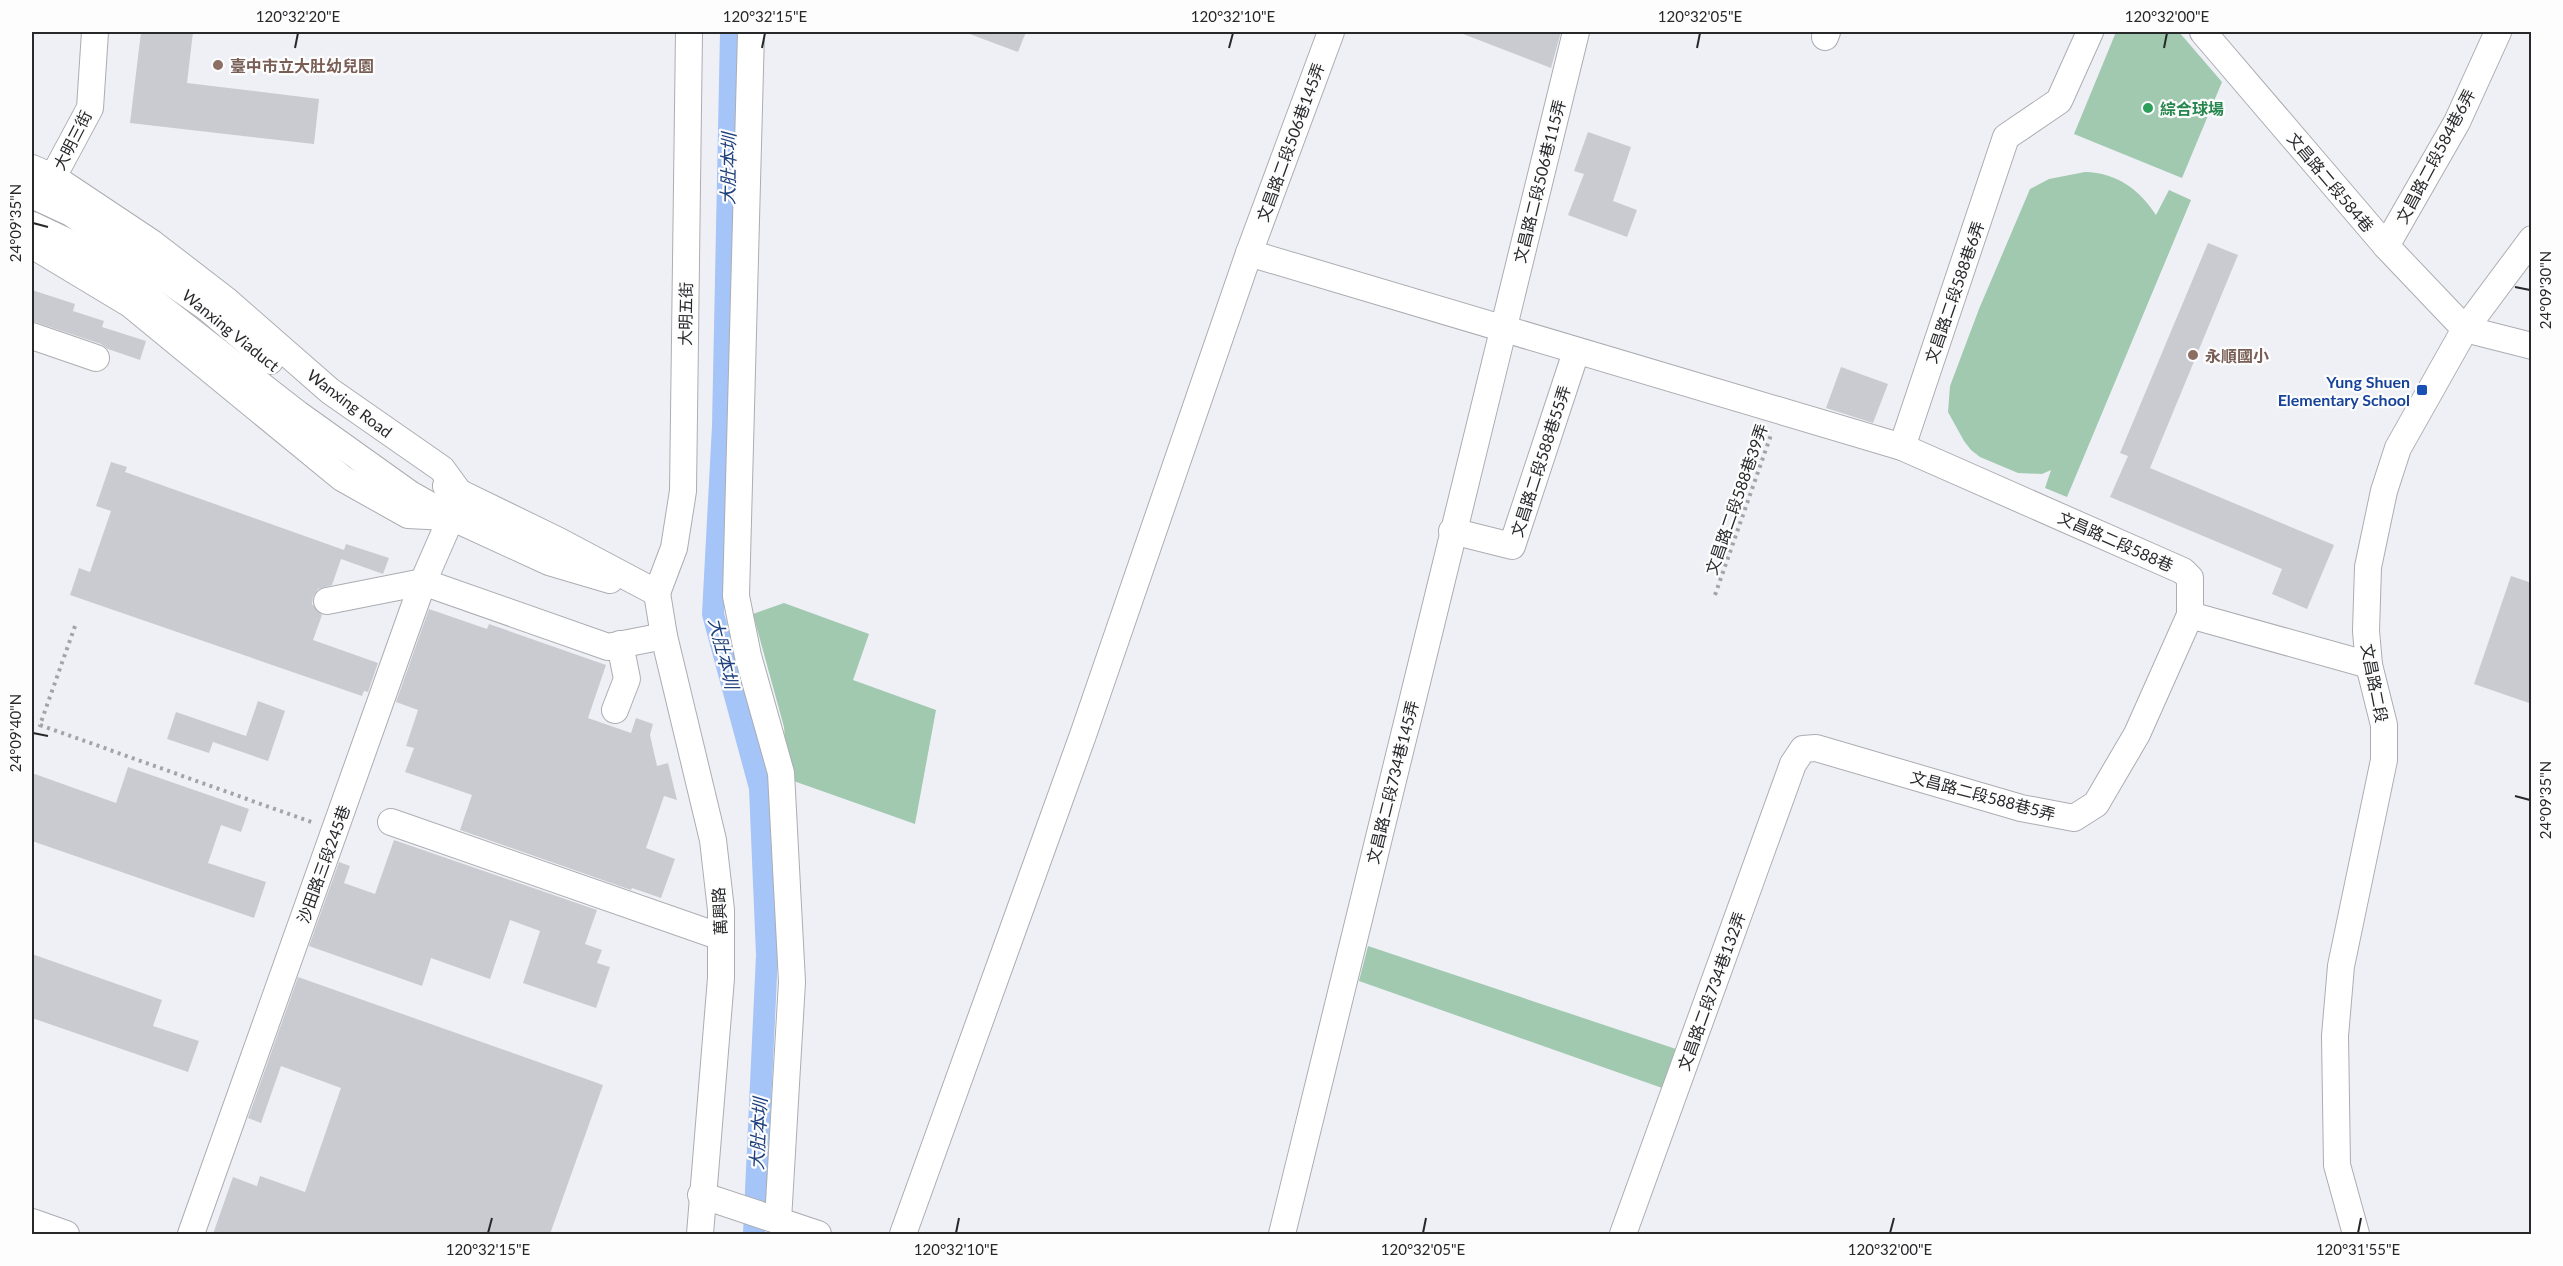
<svg xmlns="http://www.w3.org/2000/svg" width="2563" height="1266" font-family="Lato,'Noto Sans TC',sans-serif">
  <rect width="100%" height="100%" fill="#eff0f5"/>
  <g fill="#a0c9b0">
    <path d="M 2116,32 L 2179,32 L 2222,82 L 2182,178 L 2074,134 Z"/>
    <path d="M 2085,172 C 2117,173 2139,189 2156,215 L 2169,190 L 2191,200 L 2067,497 L 2045,488 L 2051,470 L 2042,474 L 2018,473 L 1980,457 L 1971,450 L 1964,441 L 1948,412 L 1950,386 L 1979,309 L 2030,189 L 2049,179 Z"/>
    <path d="M 784,603 L 869,634 L 853,680 L 936,710 L 915,824 L 788,779 L 784,727 L 753,614 Z"/>
    <path d="M 1368,946 L 1679,1050 L 1665,1089 L 1359,981 Z"/>
  </g>
  <g fill="none" stroke-linecap="round" stroke-linejoin="round">
    <path stroke="#a5c4f7" stroke-width="22" d="M 731,32 L 723,426 L 713,614 L 760,788 L 767,955 L 754,1234"/>
  </g>
  <g fill="#cacbd0">
    <path d="M 141,32 L 193,32 L 187,83 L 319,99 L 314,144 L 130,123 Z"/>
    <path d="M 967,32 L 1026,32 L 1018,52 L 967,33 Z"/>
    <path d="M 1458,32 L 1561,32 L 1551,68 Z"/>
    <path d="M 1588,132 L 1631,147 L 1613,201 L 1637,210 L 1627,237 L 1568,215 L 1584,174 L 1574,171 Z"/>
    <path d="M 2208,243 L 2238,255 L 2150,468 L 2334,545 L 2307,609 L 2272,594 L 2282,569 L 2110,497 L 2128,456 L 2120,453 Z"/>
    <path d="M 32,290 L 75,304 L 73,311 L 104,321 L 102,327 L 146,341 L 140,360 L 108,349 L 101,344 L 32,321 Z"/>
    <path d="M 1841,367 L 1888,384 L 1873,423 L 1826,408 Z"/>
    <path d="M 111,462 L 127,467 L 125,472 L 344,550 L 346,544 L 389,558 L 383,574 L 341,559 L 332,585 L 318,589 L 313,597 L 312,604 L 322,615 L 313,640 L 378,663 L 368,692 L 364,691 L 362,696 L 70,595 L 79,568 L 90,572 L 111,511 L 96,506 Z"/>
    <path d="M 2511,576 L 2532,583 L 2532,704 L 2474,684 Z"/>
    <path d="M 429,609 L 487,629 L 489,624 L 606,665 L 588,718 L 631,733 L 636,718 L 653,724 L 650,735 L 657,766 L 668,763 L 677,800 L 664,796 L 646,848 L 675,859 L 661,898 L 632,888 L 631,890 L 460,830 L 472,795 L 405,772 L 414,748 L 406,746 L 418,710 L 396,702 Z"/>
    <path d="M 258,701 L 285,711 L 268,761 L 213,742 L 209,753 L 167,739 L 176,712 L 246,736 Z"/>
    <path d="M 128,767 L 249,809 L 241,832 L 221,825 L 208,863 L 266,882 L 254,918 L 32,841 L 32,773 L 116,803 Z"/>
    <path d="M 394,840 L 597,910 L 585,944 L 602,950 L 597,963 L 610,967 L 596,1008 L 523,983 L 540,931 L 510,920 L 490,979 L 431,958 L 422,986 L 309,946 L 339,862 L 350,866 L 344,883 L 375,894 Z"/>
    <path d="M 32,954 L 162,1000 L 153,1026 L 199,1041 L 188,1072 L 32,1018 Z"/>
    <path d="M 298,977 L 603,1085 L 550,1234 L 213,1234 L 233,1177 L 257,1186 L 260,1176 L 305,1192 L 341,1088 L 281,1066 L 261,1123 L 248,1118 Z"/>
  </g>
  <g fill="none" stroke-linecap="round" stroke-linejoin="round">
    <g stroke="#acadb2" stroke-width="28">
      <g id="minor">
        <path d="M 751,32 L 736,596 L 748,656 L 781,773 L 792,982 L 778,1220"/>
        <path d="M 2203,32 L 2386,246 L 2465,329 L 2532,346"/>
        <path d="M 1825,37 L 1827,32"/>
        <path d="M 32,168 L 53,177 L 152,243 L 226,300 L 330,391 L 442,469 L 461,495 L 423,582 L 191,1234"/>
        <path d="M 53,177 L 90,108 L 95,32"/>
        <path d="M 32,195 L 71,213 L 206,307 L 270,361"/>
        <path d="M 32,225 L 70,243 L 114,271 L 298,414 L 410,494 L 451,517 L 549,562 L 610,580"/>
        <path d="M 32,245 L 130,304 L 342,478 L 408,515 L 447,517"/>
        <path d="M 2386,246 L 2457,122 L 2498,32"/>
        <path d="M 1249,253 L 1902,447 L 2183,571 L 2190,578 L 2190,615 L 2137,734 L 2096,804 L 2074,818 L 2021,808 L 1816,748 L 1803,749 L 1793,764 L 1623,1234"/>
        <path d="M 32,336 L 96,358"/>
        <path d="M 1902,447 L 2006,137 L 2059,101 L 2090,32"/>
        <path d="M 446,486 L 559,541 L 657,593"/>
        <path d="M 1452,531 L 1512,546 L 1576,352"/>
        <path d="M 657,593 L 664,636 L 713,840 L 721,910 L 721,978 L 700,1234"/>
        <path d="M 657,593 L 674,548 L 683,491 L 689,32"/>
        <path d="M 327,601 L 423,582 L 608,647 L 664,636"/>
        <path d="M 2190,615 L 2369,665"/>
        <path d="M 615,710 L 627,679 L 620,644"/>
        <path d="M 391,822 L 721,937"/>
        <path d="M 701,1195 L 818,1234"/>
        <path d="M 32,1222 L 66,1234"/>
        <path d="M 903,1234 L 1083,735 L 1249,253 L 1331,32"/>
        <path d="M 1282,1234 L 1576,32"/>
        <path d="M 2356,1234 L 2337,1165 L 2335,1036 L 2341,966 L 2384,760 L 2384,725 L 2369,665 L 2366,631 L 2368,567 L 2384,491 L 2398,448 L 2465,329 L 2532,239"/>
      </g>
    </g>
    <g stroke="#a3a4a8" stroke-width="4" stroke-dasharray="3 4.5" stroke-linecap="butt">
      <path d="M 1715,595 L 1772,432"/>
      <path d="M 75,626 L 40,725 L 314,823"/>
    </g>
    <use href="#minor" stroke="#fff" stroke-width="26"/>
  </g>
  <path fill="none" stroke="#27282a" stroke-width="2" d="M 295,48 L 298,33M 762,48 L 765,33M 1229,48 L 1233,33M 1697,48 L 1700,33M 2164,48 L 2167,33M 33,223 L 48,227M 2515,287 L 2530,290M 33,733 L 48,736M 2515,796 L 2530,800M 488,1233 L 492,1218M 956,1233 L 959,1218M 1423,1233 L 1426,1218M 1890,1233 L 1894,1218M 2358,1233 L 2361,1218"/>
  <g fill="#8d6e63" stroke="#fdfdfe" stroke-width="2">
    <circle cx="218" cy="65" r="6"/>
    <circle cx="2193" cy="355" r="6"/>
  </g>
  <circle fill="#2e9e5b" stroke="#fdfdfe" stroke-width="2" cx="2148" cy="108" r="6"/>
  <rect fill="#1a4fb4" stroke="#fdfdfe" stroke-width="2" x="2416" y="384" width="12" height="12" rx="3"/>
  <g text-anchor="middle" dominant-baseline="central" stroke-width="4.5" stroke-linejoin="round" paint-order="stroke">
    <g font-size="16" font-weight="bold" fill="#785e54" stroke="#fdfdfe" text-anchor="start">
      <text x="230" y="65">臺中市立大肚幼兒園</text>
      <text x="2205" y="355">永順國小</text>
    </g>
    <g font-size="16" font-weight="bold" fill="#27864d" stroke="#fdfdfe" text-anchor="start">
      <text x="2160" y="108">綜合球場</text>
    </g>
    <g font-size="16" fill="#27282a" stroke="#fdfdfe">
      <text transform="translate(72 140) rotate(-63)">大明三街</text>
      <text transform="translate(1290 142) rotate(-70)">文昌路二段506巷145弄</text>
      <text transform="translate(2435 156) rotate(-62)">文昌路二段584巷6弄</text>
      <text transform="translate(1539 181) rotate(-76)">文昌路二段506巷115弄</text>
      <text transform="translate(2331 182) rotate(50)">文昌路二段584巷</text>
      <text transform="translate(1954 292) rotate(-71)">文昌路二段588巷6弄</text>
      <text transform="translate(685 314) rotate(-89)">大明五街</text>
      <text transform="translate(231 330) rotate(39)">Wanxing Viaduct</text>
      <text transform="translate(350 403) rotate(37)">Wanxing Road</text>
      <text transform="translate(1540 461) rotate(-72)">文昌路二段588巷55弄</text>
      <text transform="translate(1736 499) rotate(-71)">文昌路二段588巷39弄</text>
      <text transform="translate(2116 541) rotate(24)">文昌路二段588巷</text>
      <text transform="translate(2375 683) rotate(79)">文昌路二段</text>
      <text transform="translate(1392 782) rotate(-76)">文昌路二段734巷145弄</text>
      <text transform="translate(1983 795) rotate(15)">文昌路二段588巷5弄</text>
      <text transform="translate(323 864) rotate(-70)">沙田路三段245巷</text>
      <text transform="translate(719 911) rotate(-93)">萬興路</text>
      <text transform="translate(1711 991) rotate(-70)">文昌路二段734巷132弄</text>
    </g>
    <g font-size="16" font-weight="bold" fill="#164399" stroke="#fdfdfe" text-anchor="end">
      <text x="2410" y="381">Yung Shuen<tspan x="2410" dy="18">Elementary School</tspan></text>
    </g>
    <g font-size="18" font-style="italic" fill="#1f417d" stroke="#fdfdfe">
      <text transform="translate(728 169) rotate(-89)">大肚本圳</text>
      <text transform="translate(724 653) rotate(76)">大肚本圳</text>
      <text transform="translate(758 1134) rotate(-87)">大肚本圳</text>
    </g>
  </g>
  <rect width="2563" height="1266" fill="none" stroke="#fdfdfe" stroke-width="66"/>
  <rect x="33" y="33" width="2497" height="1200" fill="none" stroke="#27282a" stroke-width="2"/>
  <g font-size="15" text-anchor="middle" fill="#27282a">
    <text x="298" y="22">120°32'20"E</text>
    <text x="765" y="22">120°32'15"E</text>
    <text x="1233" y="22">120°32'10"E</text>
    <text x="1700" y="22">120°32'05"E</text>
    <text x="2167" y="22">120°32'00"E</text>
    <text transform="translate(16 223) rotate(-90)" y="5">24°09'35"N</text>
    <text transform="translate(2546 290) rotate(-90)" y="5">24°09'30"N</text>
    <text transform="translate(16 733) rotate(-90)" y="5">24°09'40"N</text>
    <text transform="translate(2546 800) rotate(-90)" y="5">24°09'35"N</text>
    <text x="488" y="1255">120°32'15"E</text>
    <text x="956" y="1255">120°32'10"E</text>
    <text x="1423" y="1255">120°32'05"E</text>
    <text x="1890" y="1255">120°32'00"E</text>
    <text x="2358" y="1255">120°31'55"E</text>
  </g>
</svg>
